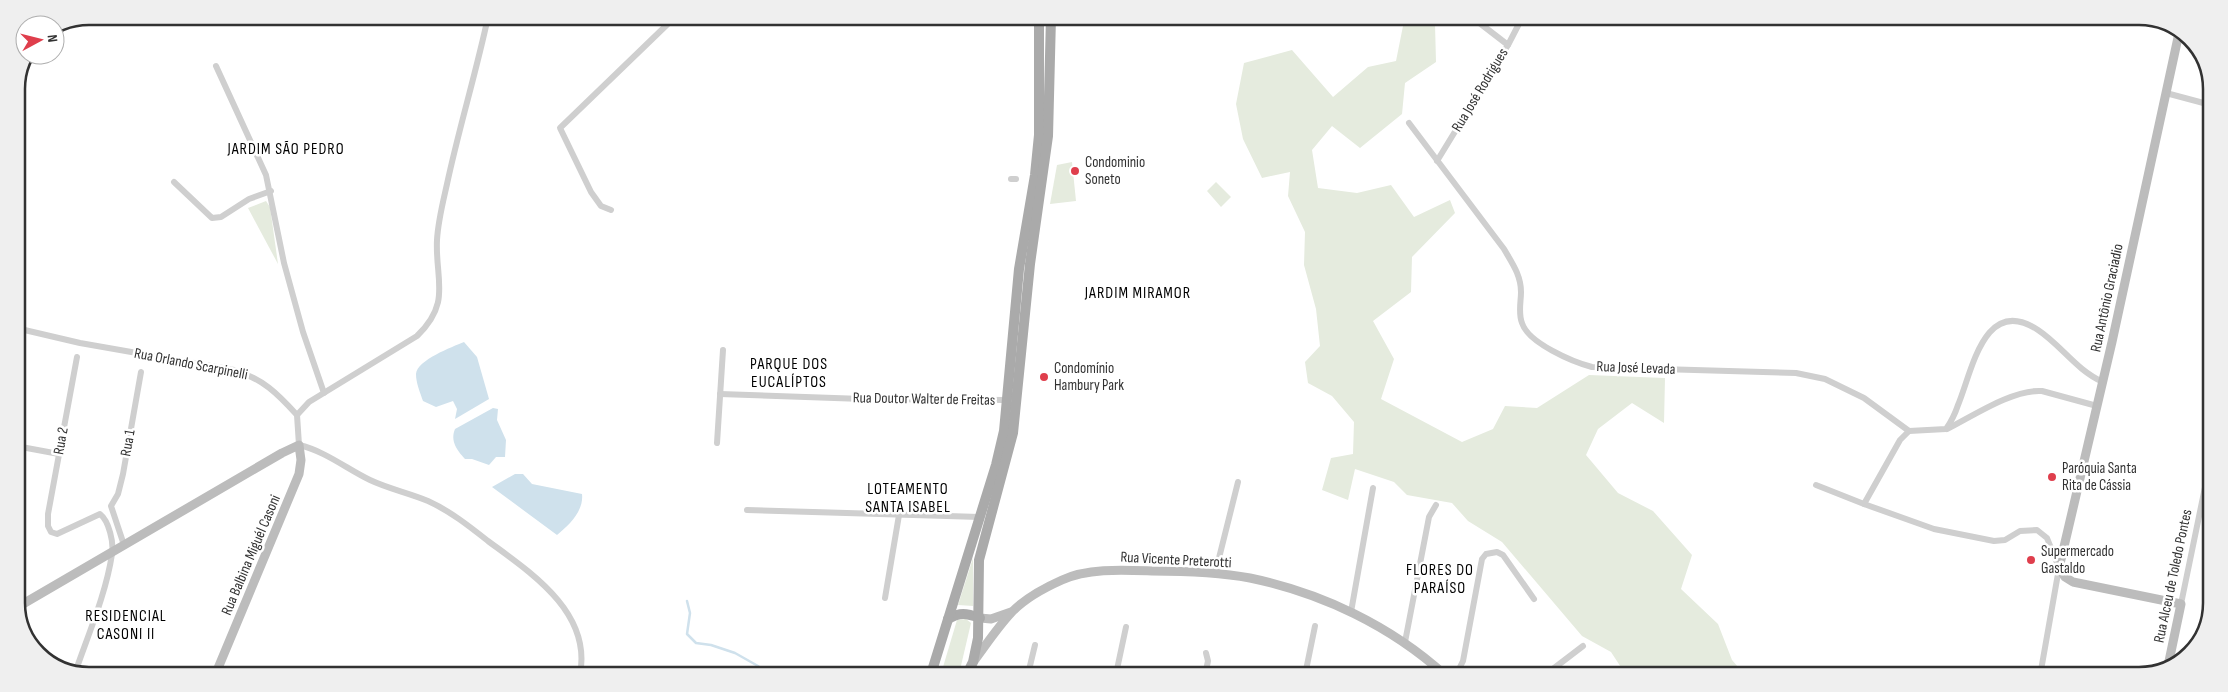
<svg xmlns="http://www.w3.org/2000/svg" width="2228" height="692" font-family="'Sofia Sans Condensed',sans-serif">
  <rect width="100%" height="100%" fill="#fff"/>
  <g fill="#e5ebde">
    <path d="M 1404,21 L 1435,24 L 1436,62 L 1405,83 L 1402,114 L 1360,148 L 1332,126 L 1312,150 L 1318,188 L 1357,193 L 1391,185 L 1414,217 L 1450,200 L 1455,213 L 1412,257 L 1411,292 L 1373,321 L 1394,359 L 1381,399 L 1462,442 L 1493,429 L 1505,406 L 1537,408 L 1589,375 L 1665,378 L 1664,423 L 1632,403 L 1598,429 L 1586,455 L 1618,493 L 1653,511 L 1692,555 L 1681,589 L 1718,624 L 1732,660 L 1745,675 L 1626,675 L 1611,652 L 1582,636 L 1502,542 L 1468,521 L 1452,503 L 1407,495 L 1394,482 L 1355,469 L 1348,500 L 1322,490 L 1331,458 L 1353,454 L 1354,422 L 1332,396 L 1308,383 L 1305,362 L 1320,346 L 1316,309 L 1304,265 L 1305,232 L 1288,196 L 1290,172 L 1262,178 L 1243,139 L 1236,104 L 1244,63 L 1292,50 L 1333,97 L 1368,67 L 1396,61 Z"/>
    <path d="M 1072,162 L 1076,201 L 1050,204 L 1057,165 Z"/>
    <path d="M 1216,182 L 1231,197 L 1221,207 L 1207,191 Z"/>
    <path d="M 266,201 L 270,207 L 278,264 L 248,208 Z"/>
    <path d="M 973,558 L 973,606 L 958,605 Z"/>
    <path d="M 966,619 L 971,623 L 960,670 L 955,674 L 943,674 L 943,667 L 957,620 Z"/>
  </g>
  <g fill="#cfe1ec">
    <path d="M 464,342 L 477,357 L 489,399 L 455,419 L 457,409 L 453,401 L 436,407 L 423,401 C 420,392 416,383 416,374 C 417,360 452,347 464,342 Z"/>
    <path d="M 493,408 L 498,409 L 497,420 L 506,440 L 505,457 L 496,457 L 489,465 L 472,459 L 465,459 C 457,450 450,441 455,429 Z"/>
    <path d="M 515,474 L 523,474 L 532,484 L 582,494 C 584,511 569,525 557,535 L 492,487 Z"/>
  </g>
  <g fill="none" stroke-linecap="round" stroke-linejoin="round">
    <path stroke="#cfe1ec" stroke-width="2.5" d="M 687,601 L 690,613 L 687,634 L 696,643 L 711,645 L 735,653 L 758,666 L 766,674"/>
    <g stroke="#cfcfcf" stroke-width="6">
      <path d="M 1473,18 L 1508,45"/>
      <path d="M 216,66 L 266,175 L 284,263 L 303,332 L 324,393"/>
      <path d="M 2166,93 L 2211,105"/>
      <path d="M 1409,123 L 1504,249 C 1512,263 1521,275 1521,292 C 1521,302 1518,313 1522,323 C 1528,343 1573,362 1592,367 L 1796,373 L 1825,379 L 1864,398 L 1909,431"/>
      <path d="M 1437,161 L 1508,45 L 1522,18"/>
      <path d="M 1011,179 L 1016,179"/>
      <path d="M 174,182 L 212,218 L 221,217 L 249,199 L 271,191"/>
      <path d="M 611,210 L 601,206 L 591,192 L 560,128 L 675,17"/>
      <path d="M 16,328 L 80,343 L 234,370 C 263,379 277,393 297,415 L 299,445 C 325,451 347,469 370,480 C 389,489 409,493 428,501 C 450,511 469,526 488,541 C 530,572 592,612 580,674"/>
      <path d="M 720,394 L 863,399 L 1007,400"/>
      <path d="M 297,415 L 309,402 L 417,336 C 452,302 435,280 437,240 C 438,221 443,202 447,184 C 459,128 476,73 488,17"/>
      <path d="M 1947,429 C 1973,416 2013,389 2042,391 L 2097,406"/>
      <path d="M 717,443 L 723,350"/>
      <path d="M 16,446 L 59,454"/>
      <path d="M 1816,485 L 1864,504 L 1934,529 L 1994,541 L 2005,540 L 2020,531 L 2037,530 L 2047,538 L 2059,568 L 2040,676"/>
      <path d="M 1864,504 L 1900,440 L 1909,431 L 1946,429 C 1951,422 1955,414 1958,405 C 1972,372 1984,294 2038,330 C 2061,345 2076,370 2103,382"/>
      <path d="M 747,510 L 980,517"/>
      <path d="M 124,545 L 111,506 L 118,494 L 123,474 L 141,372"/>
      <path d="M 1215,574 L 1238,482"/>
      <path d="M 885,598 L 899,515"/>
      <path d="M 2181,604 L 2210,463"/>
      <path d="M 1351,612 L 1373,488"/>
      <path d="M 1405,642 L 1429,517 L 1436,505"/>
      <path d="M 75,673 C 88,635 106,594 112,554 C 114,543 109,521 100,514 L 57,534 L 51,532 L 48,526 L 48,514 L 77,357"/>
      <path d="M 1028,674 L 1035,645"/>
      <path d="M 1116,674 L 1126,627"/>
      <path d="M 1205,675 L 1208,661 L 1206,653"/>
      <path d="M 1305,675 L 1315,626"/>
      <path d="M 1456,675 L 1463,661 L 1482,559 L 1486,554 L 1497,552 L 1503,555 L 1534,599"/>
      <path d="M 1545,675 L 1583,646"/>
    </g>
    <g stroke="#bcbcbc" stroke-width="9">
      <path d="M 16,608 L 282,453 L 299,445 L 301,460 L 299,474 L 216,673"/>
      <path d="M 980,618 L 991,619 L 1011,612"/>
      <path d="M 974,661 C 986,645 997,628 1011,613 C 1024,599 1044,588 1062,580 C 1088,568 1123,570 1152,571 C 1184,571 1218,572 1250,578 C 1322,593 1391,626 1445,675"/>
      <path d="M 2168,666 L 2181,604 L 2073,582 L 2065,577 L 2059,568 L 2112,342 L 2179,33"/>
    </g>
    <g stroke="#aaa" stroke-width="10">
      <path d="M 948,619 C 960,612 966,613 980,618"/>
      <path d="M 931,674 L 996,465 L 1004,431 L 1019,269 L 1035,175 L 1039,135 L 1039,17"/>
      <path d="M 967,674 L 973,662 L 978,638 L 979,560 L 1013,433 L 1030,264 L 1048,136 L 1051,17"/>
    </g>
  </g>
  <g fill="#df3e4c" stroke="#fff" stroke-width="2">
    <circle cx="1075" cy="171" r="5"/>
    <circle cx="1044" cy="377" r="5"/>
    <circle cx="2052" cy="477" r="5"/>
    <circle cx="2031" cy="560" r="5"/>
  </g>
  <g text-anchor="middle" dominant-baseline="central" stroke-width="5" stroke-linejoin="round" paint-order="stroke">
    <g font-size="15" fill="#323232" stroke="#fff">
      <text transform="translate(1480 90) rotate(-59)">Rua José Rodrigues</text>
      <text transform="translate(2107 298) rotate(-78)">Rua Antônio Graciadio</text>
      <text transform="translate(191 364) rotate(11)">Rua Orlando Scarpinelli</text>
      <text transform="translate(1636 368) rotate(2)">Rua José Levada</text>
      <text transform="translate(924 399) rotate(1)">Rua Doutor Walter de Freitas</text>
      <text transform="translate(61 441) rotate(-80)">Rua 2</text>
      <text transform="translate(128 443) rotate(-80)">Rua 1</text>
      <text transform="translate(251 555) rotate(-67)">Rua Balbina Miguél Casoni</text>
      <text transform="translate(1176 560) rotate(3)">Rua Vicente Preterotti</text>
      <text transform="translate(2173 576) rotate(-78)">Rua Alceu de Toledo Pontes</text>
    </g>
    <g font-size="15" fill="#323232" stroke="#fff" text-anchor="start">
      <text x="1085" y="162">Condominio<tspan x="1085" dy="17">Soneto</tspan></text>
      <text x="1054" y="368">Condomínio<tspan x="1054" dy="17">Hambury Park</tspan></text>
      <text x="2062" y="468">Paróquia Santa<tspan x="2062" dy="17">Rita de Cássia</tspan></text>
      <text x="2041" y="551">Supermercado<tspan x="2041" dy="17">Gastaldo</tspan></text>
    </g>
    <g font-size="16" letter-spacing="1" fill="#000" stroke="#fff">
      <text x="286" y="149">JARDIM SÃO PEDRO</text>
      <text x="1138" y="293">JARDIM MIRAMOR</text>
      <text x="789" y="364">PARQUE DOS<tspan x="789" dy="18">EUCALÍPTOS</tspan></text>
      <text x="908" y="489">LOTEAMENTO<tspan x="908" dy="18">SANTA ISABEL</tspan></text>
      <text x="1440" y="570">FLORES DO<tspan x="1440" dy="18">PARAÍSO</tspan></text>
      <text x="126" y="616">RESIDENCIAL<tspan x="126" dy="18">CASONI II</tspan></text>
    </g>
  </g>
  <path d="M0 0H2228V692H0ZM89 25H2139A64 64 0 0 1 2203 89V603A64 64 0 0 1 2139 667H89A64 64 0 0 1 25 603V89A64 64 0 0 1 89 25Z" fill="#efefef" fill-rule="evenodd"/>
  <path fill="none" stroke="#323232" stroke-width="2.5" d="M89 25H2139A64 64 0 0 1 2203 89V603A64 64 0 0 1 2139 667H89A64 64 0 0 1 25 603V89A64 64 0 0 1 89 25Z"/>
  <g transform="translate(40 40) rotate(83)"><circle r="24" fill="#ffffff" stroke="#adadad"/>
  <path d="M0-4L9 19L0 12L-9 19Z" fill="#df3e4c"/>
  <text y="-8" font-size="14" font-weight="bold" text-anchor="middle" fill="#323232">N</text>
  </g>
</svg>
